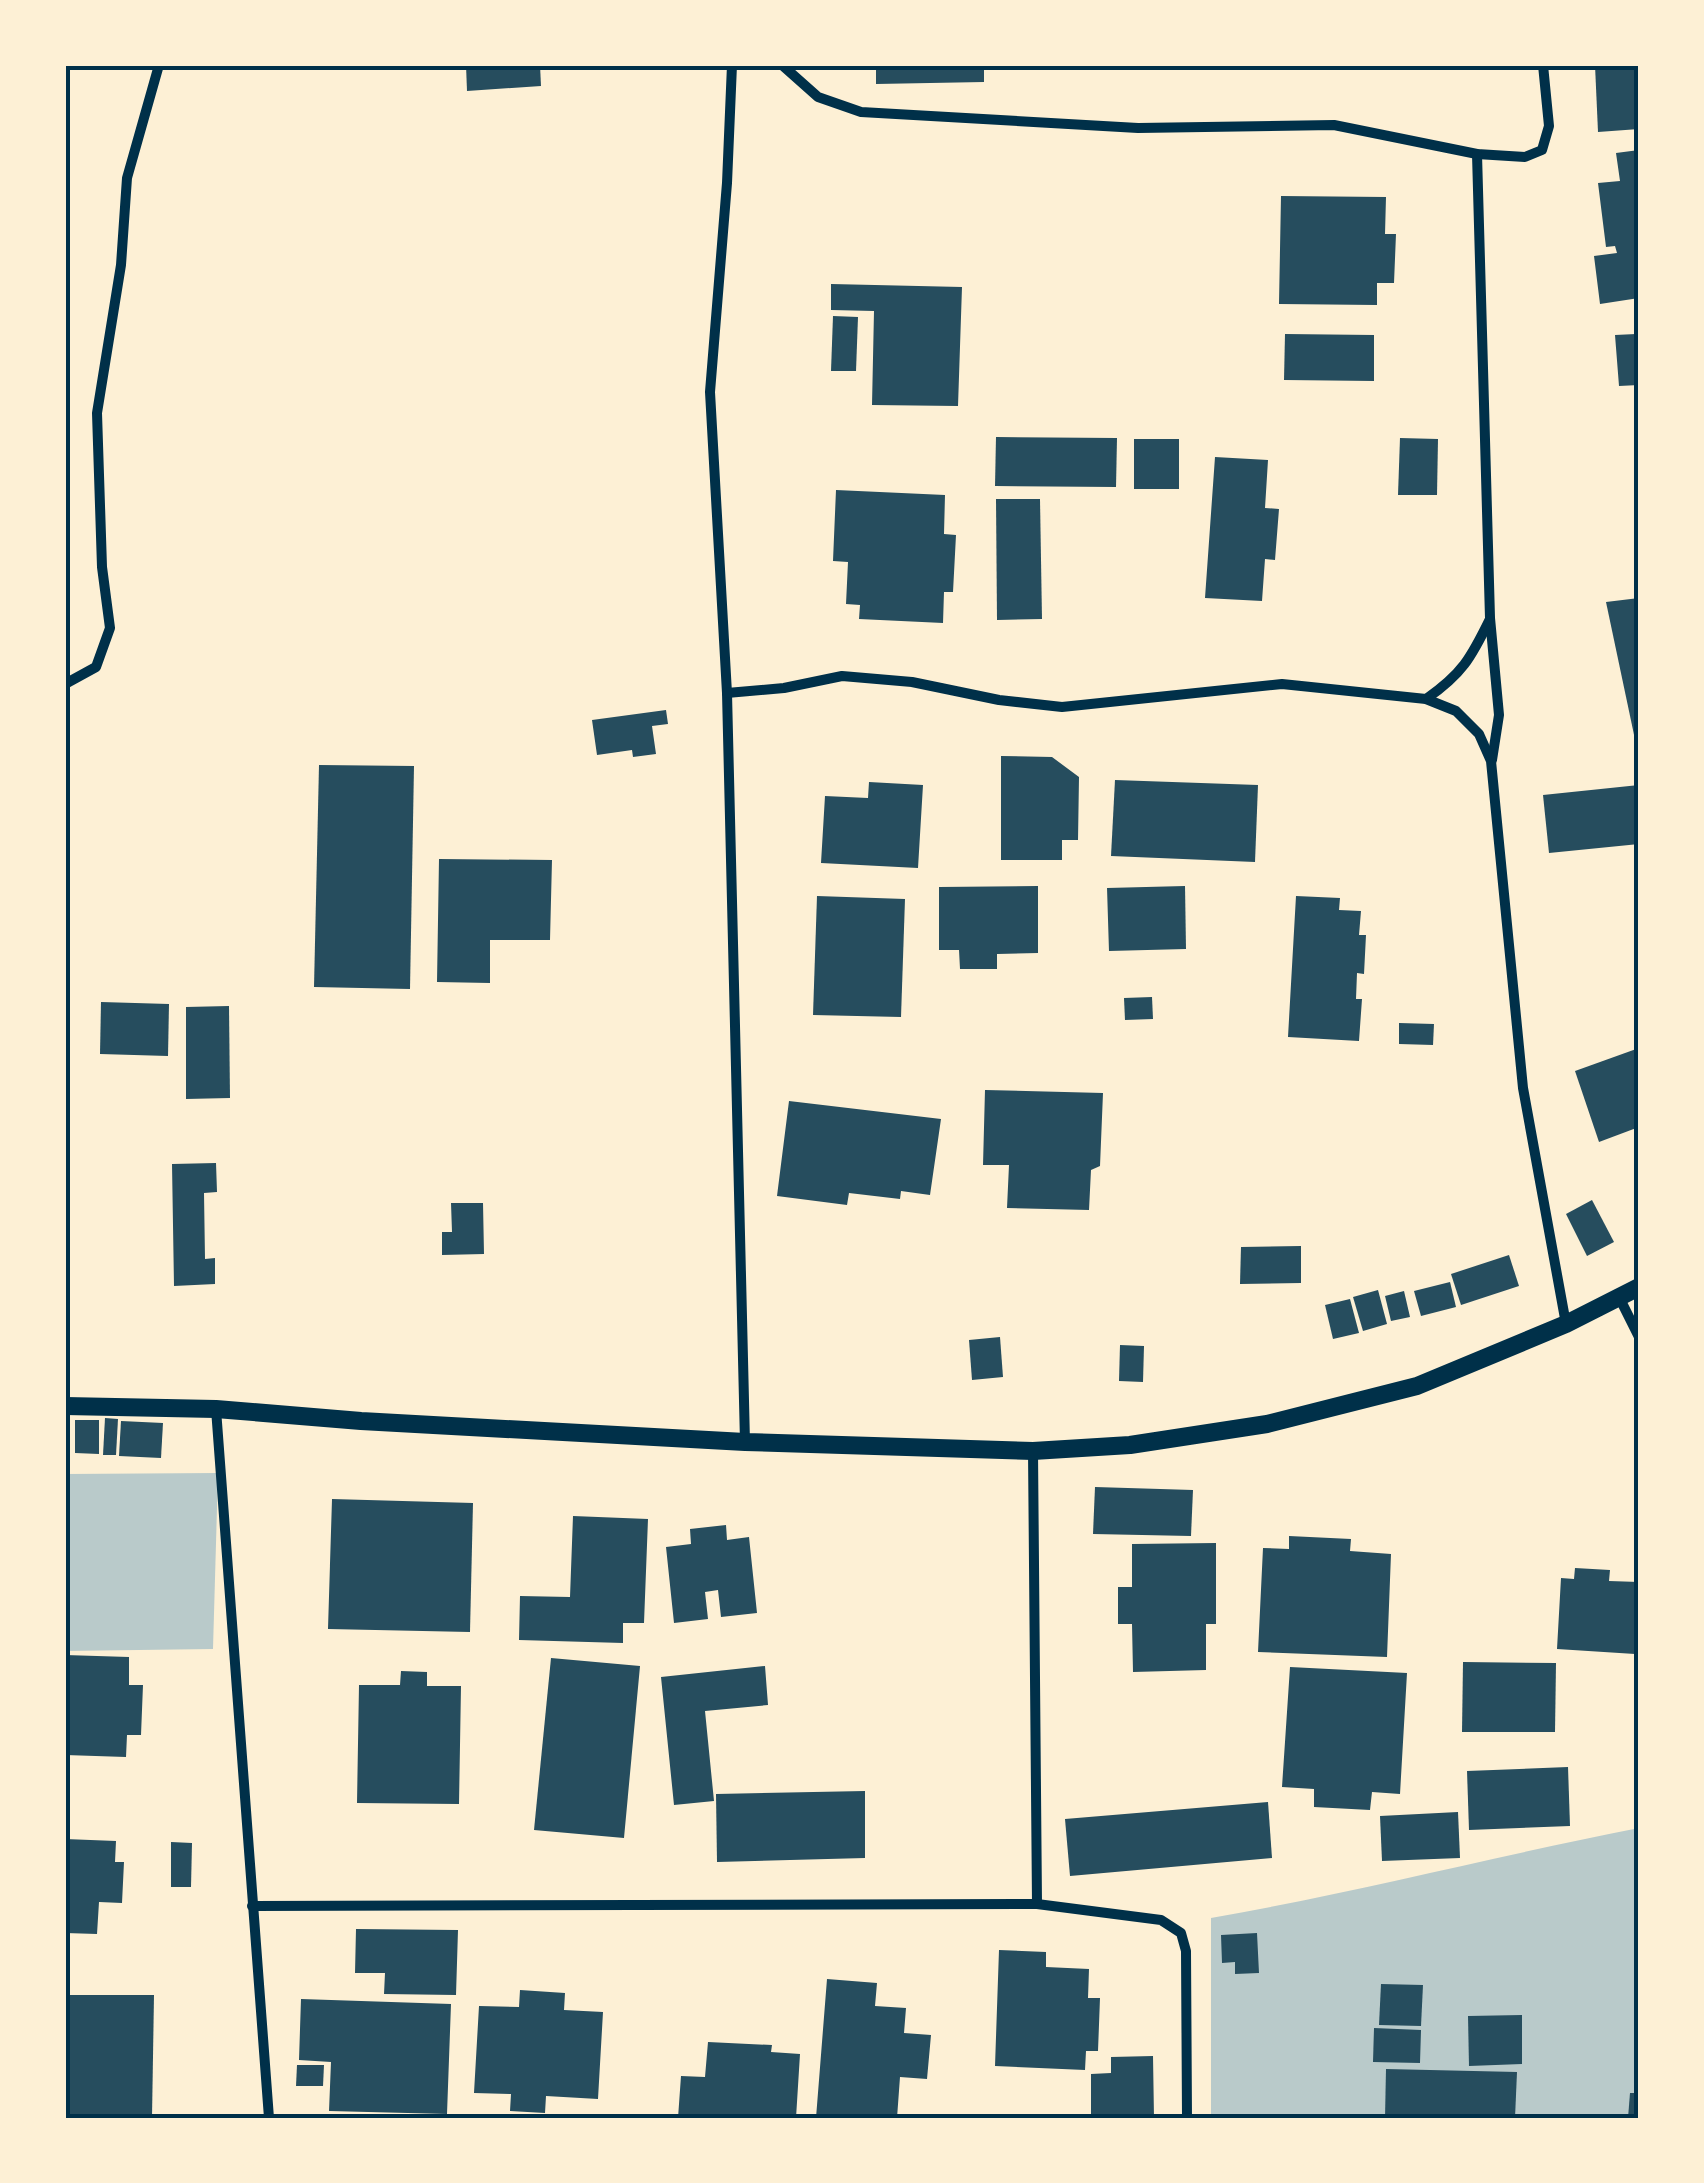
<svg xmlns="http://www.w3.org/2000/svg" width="1704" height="2183" font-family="'Asap Condensed',sans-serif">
  <rect width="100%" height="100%" fill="#fdf0d5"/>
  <g fill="#b9caca">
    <path d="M 218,1473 L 213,1649 L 65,1651 L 65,1474 Z"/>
    <path d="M 1639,1828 L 1639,2118 L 1211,2118 L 1211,1918 C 1354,1893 1496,1856 1639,1828 Z"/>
  </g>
  <g fill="#264d5e">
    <path d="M 466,65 L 540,65 L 541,86 L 467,91 Z"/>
    <path d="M 876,65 L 984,65 L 984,82 L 876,84 Z"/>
    <path d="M 1595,65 L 1639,65 L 1639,129 L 1598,132 Z"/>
    <path d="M 1639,150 L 1639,298 L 1600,304 L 1594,256 L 1617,253 L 1615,246 L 1606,247 L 1598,183 L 1620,181 L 1616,153 Z"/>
    <path d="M 1281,196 L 1386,197 L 1385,234 L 1396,234 L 1394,283 L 1377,283 L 1377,305 L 1279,304 Z"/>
    <path d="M 831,284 L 962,287 L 958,406 L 872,405 L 874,311 L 831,310 Z"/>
    <path d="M 1639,303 L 1639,385 L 1619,386 L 1615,335 L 1636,334 L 1634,304 Z"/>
    <path d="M 833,316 L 858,317 L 856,371 L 831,371 Z"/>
    <path d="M 1285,334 L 1374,335 L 1374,381 L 1284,380 Z"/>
    <path d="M 996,437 L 1117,438 L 1116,487 L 995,486 Z"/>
    <path d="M 1400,438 L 1438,439 L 1437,495 L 1398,495 Z"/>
    <rect x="1134" y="439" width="45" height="50"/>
    <path d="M 1215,457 L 1268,460 L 1265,508 L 1279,509 L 1275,560 L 1265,559 L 1262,601 L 1205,598 Z"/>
    <path d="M 836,490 L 945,495 L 944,534 L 956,535 L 953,592 L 944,592 L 943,623 L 859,619 L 860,605 L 846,604 L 848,562 L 833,561 Z"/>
    <path d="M 996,499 L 1040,499 L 1042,619 L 997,620 Z"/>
    <path d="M 1639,598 L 1639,749 L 1637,749 L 1606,602 Z"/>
    <path d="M 666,710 L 668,724 L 652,726 L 656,754 L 633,757 L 632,750 L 597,755 L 592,720 Z"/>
    <path d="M 1001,756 L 1052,757 L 1079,777 L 1078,840 L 1062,840 L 1062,860 L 1001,860 Z"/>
    <path d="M 319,765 L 414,766 L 410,989 L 314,987 Z"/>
    <path d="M 1115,780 L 1258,785 L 1255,862 L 1111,856 Z"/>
    <path d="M 869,782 L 923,785 L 918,868 L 821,863 L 825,796 L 868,798 Z"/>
    <path d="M 1639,785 L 1639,844 L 1549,853 L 1543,795 Z"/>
    <path d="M 439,859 L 552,860 L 550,940 L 490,940 L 490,983 L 437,982 Z"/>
    <path d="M 1038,886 L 1038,953 L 997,954 L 997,969 L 960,969 L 959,950 L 939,950 L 939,887 Z"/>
    <path d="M 1185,886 L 1186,949 L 1109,951 L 1107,888 Z"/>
    <path d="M 817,896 L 905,899 L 901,1017 L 813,1015 Z"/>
    <path d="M 1296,896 L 1340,898 L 1339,910 L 1361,911 L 1359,935 L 1366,935 L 1364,974 L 1357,973 L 1356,999 L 1362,999 L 1359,1041 L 1288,1037 Z"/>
    <path d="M 1152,997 L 1153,1019 L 1125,1020 L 1124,998 Z"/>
    <path d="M 101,1002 L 169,1004 L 168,1056 L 100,1054 Z"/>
    <path d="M 229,1006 L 230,1098 L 186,1099 L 186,1007 Z"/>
    <path d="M 1399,1023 L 1434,1024 L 1433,1045 L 1399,1044 Z"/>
    <path d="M 1639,1048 L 1639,1127 L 1599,1142 L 1575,1071 Z"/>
    <path d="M 985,1090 L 1103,1093 L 1100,1166 L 1091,1170 L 1089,1210 L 1007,1208 L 1009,1165 L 983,1165 Z"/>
    <path d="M 789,1101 L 941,1119 L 930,1195 L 901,1191 L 900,1199 L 849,1193 L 847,1205 L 777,1196 Z"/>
    <path d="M 216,1163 L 217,1192 L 204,1193 L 205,1259 L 215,1258 L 215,1284 L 174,1286 L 172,1164 Z"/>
    <path d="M 1592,1200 L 1614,1242 L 1587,1256 L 1566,1214 Z"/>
    <path d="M 451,1203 L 483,1203 L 484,1254 L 442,1255 L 442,1232 L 452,1232 Z"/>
    <path d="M 1301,1246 L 1301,1283 L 1240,1284 L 1241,1247 Z"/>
    <path d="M 1509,1255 L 1519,1286 L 1461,1305 L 1451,1274 Z"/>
    <path d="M 1450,1282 L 1456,1307 L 1421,1316 L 1414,1291 Z"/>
    <path d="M 1378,1290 L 1387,1324 L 1363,1331 L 1353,1297 Z"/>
    <path d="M 1404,1291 L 1410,1317 L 1391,1321 L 1385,1296 Z"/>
    <path d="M 1350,1299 L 1359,1333 L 1333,1339 L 1325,1305 Z"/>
    <path d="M 1000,1337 L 1003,1377 L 972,1380 L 969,1340 Z"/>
    <path d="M 1120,1345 L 1144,1346 L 1143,1382 L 1119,1381 Z"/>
    <path d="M 105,1418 L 118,1419 L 116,1455 L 103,1455 Z"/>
    <path d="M 75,1420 L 99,1420 L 99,1454 L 75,1453 Z"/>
    <path d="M 121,1421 L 163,1423 L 161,1458 L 119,1456 Z"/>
    <path d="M 1095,1487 L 1193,1490 L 1191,1536 L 1093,1534 Z"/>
    <path d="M 332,1499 L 473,1503 L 470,1632 L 328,1629 Z"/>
    <path d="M 573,1516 L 648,1519 L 644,1623 L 623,1623 L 623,1643 L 519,1640 L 520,1596 L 570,1597 Z"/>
    <path d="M 726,1525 L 727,1540 L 749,1537 L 757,1613 L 721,1617 L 718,1590 L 705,1592 L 708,1619 L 674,1623 L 666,1547 L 691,1544 L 690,1529 Z"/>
    <path d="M 1289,1536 L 1351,1539 L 1350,1551 L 1391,1554 L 1387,1657 L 1258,1652 L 1263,1548 L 1289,1549 Z"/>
    <path d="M 1216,1543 L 1216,1624 L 1206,1624 L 1206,1670 L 1133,1672 L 1132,1624 L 1118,1624 L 1118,1587 L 1132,1587 L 1132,1544 Z"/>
    <path d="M 1575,1568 L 1610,1570 L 1609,1581 L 1639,1582 L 1635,1654 L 1557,1649 L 1561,1578 L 1574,1579 Z"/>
    <path d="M 65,1655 L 129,1657 L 129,1685 L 143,1685 L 141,1735 L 127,1735 L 126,1757 L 65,1755 Z"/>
    <path d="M 551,1658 L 640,1666 L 624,1838 L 534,1830 Z"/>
    <path d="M 1463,1662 L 1556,1663 L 1555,1732 L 1462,1732 Z"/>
    <path d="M 765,1666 L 768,1705 L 705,1711 L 714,1801 L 674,1805 L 661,1677 Z"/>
    <path d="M 1290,1667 L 1407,1673 L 1400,1794 L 1372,1792 L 1370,1810 L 1314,1807 L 1314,1789 L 1282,1787 Z"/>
    <path d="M 401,1671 L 427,1672 L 427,1686 L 461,1686 L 459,1804 L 357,1803 L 359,1685 L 400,1685 Z"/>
    <path d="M 1568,1767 L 1570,1826 L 1469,1830 L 1467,1771 Z"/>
    <path d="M 865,1791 L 865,1858 L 717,1862 L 716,1794 Z"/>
    <path d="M 1268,1802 L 1272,1858 L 1070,1876 L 1065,1819 Z"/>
    <path d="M 1458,1812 L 1460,1858 L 1382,1861 L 1380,1816 Z"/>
    <path d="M 65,1839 L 116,1841 L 115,1862 L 124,1862 L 122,1903 L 99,1902 L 97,1934 L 65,1933 Z"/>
    <path d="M 171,1842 L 192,1843 L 191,1887 L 171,1887 Z"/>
    <path d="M 356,1929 L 458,1930 L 456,1995 L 384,1994 L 385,1973 L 355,1973 Z"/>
    <path d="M 1257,1933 L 1259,1973 L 1235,1974 L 1235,1962 L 1222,1963 L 1221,1935 Z"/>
    <path d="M 999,1950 L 1046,1952 L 1046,1967 L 1089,1969 L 1088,1998 L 1100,1998 L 1098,2051 L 1086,2051 L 1085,2070 L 995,2066 Z"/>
    <path d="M 827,1979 L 877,1983 L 875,2006 L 906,2008 L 904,2033 L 931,2035 L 927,2079 L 900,2077 L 897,2118 L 816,2118 Z"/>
    <path d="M 1381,1984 L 1423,1985 L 1421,2026 L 1379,2025 Z"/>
    <path d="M 520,1990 L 565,1993 L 564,2010 L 603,2012 L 598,2099 L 546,2096 L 545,2113 L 510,2111 L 511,2094 L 474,2093 L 479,2006 L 519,2007 Z"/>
    <path d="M 65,1995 L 154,1995 L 152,2118 L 65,2118 Z"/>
    <path d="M 301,1999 L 451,2004 L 447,2114 L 329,2111 L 331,2062 L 299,2060 Z"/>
    <path d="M 1522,2015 L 1522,2064 L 1469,2066 L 1468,2016 Z"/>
    <path d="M 1374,2028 L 1421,2030 L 1420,2063 L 1373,2062 Z"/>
    <path d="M 708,2042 L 772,2045 L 771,2052 L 800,2054 L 796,2118 L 678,2118 L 681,2076 L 705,2077 Z"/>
    <path d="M 1153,2056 L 1154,2118 L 1091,2118 L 1091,2074 L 1111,2073 L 1111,2057 Z"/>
    <path d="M 297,2065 L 324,2065 L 323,2086 L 296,2086 Z"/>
    <path d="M 1386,2069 L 1517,2072 L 1515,2118 L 1385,2118 Z"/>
    <path d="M 1630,2093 L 1639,2093 L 1639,2118 L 1628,2118 Z"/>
  </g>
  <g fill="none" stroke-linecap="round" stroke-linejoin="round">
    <g stroke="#003049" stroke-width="10">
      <path d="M 732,65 L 727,183 L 710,392 L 727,693 L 745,1442"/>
      <path d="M 782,65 L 818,97 L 861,112 L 1138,128 L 1334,125 L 1477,154 L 1525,157 L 1542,150 L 1549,126 L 1543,65"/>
      <path d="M 1477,154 L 1490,618 L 1499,715 L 1492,760"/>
      <path d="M 65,684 L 96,667 L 110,628 L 102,567 L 97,413 L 121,265 L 127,178 L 159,65"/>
      <path d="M 727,693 L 784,688 L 842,676 L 912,682 L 999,700 L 1062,707 L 1282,684 L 1426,699 L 1456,711 L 1479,734 L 1491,761 L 1523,1088 L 1566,1324"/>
      <path d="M 1426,699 C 1462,674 1471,658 1490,619"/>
      <path d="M 1619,1297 L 1639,1337"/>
      <path d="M 216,1409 L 269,2118"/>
      <path d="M 1033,1451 L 1037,1904"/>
      <path d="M 252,1906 L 1037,1904 L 1161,1920 L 1181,1933 L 1186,1951 L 1187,2118"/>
    </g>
    <path stroke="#003049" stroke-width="18" d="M 65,1406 L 216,1409 L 361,1421 L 745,1442 L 1033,1451 L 1130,1445 L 1267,1424 L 1417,1386 L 1566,1324 L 1639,1287"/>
  </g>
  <rect width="1704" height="2183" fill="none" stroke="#fdf0d5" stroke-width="135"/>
  <rect x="68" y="68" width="1568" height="2048" fill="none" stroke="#003049" stroke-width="4"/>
</svg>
